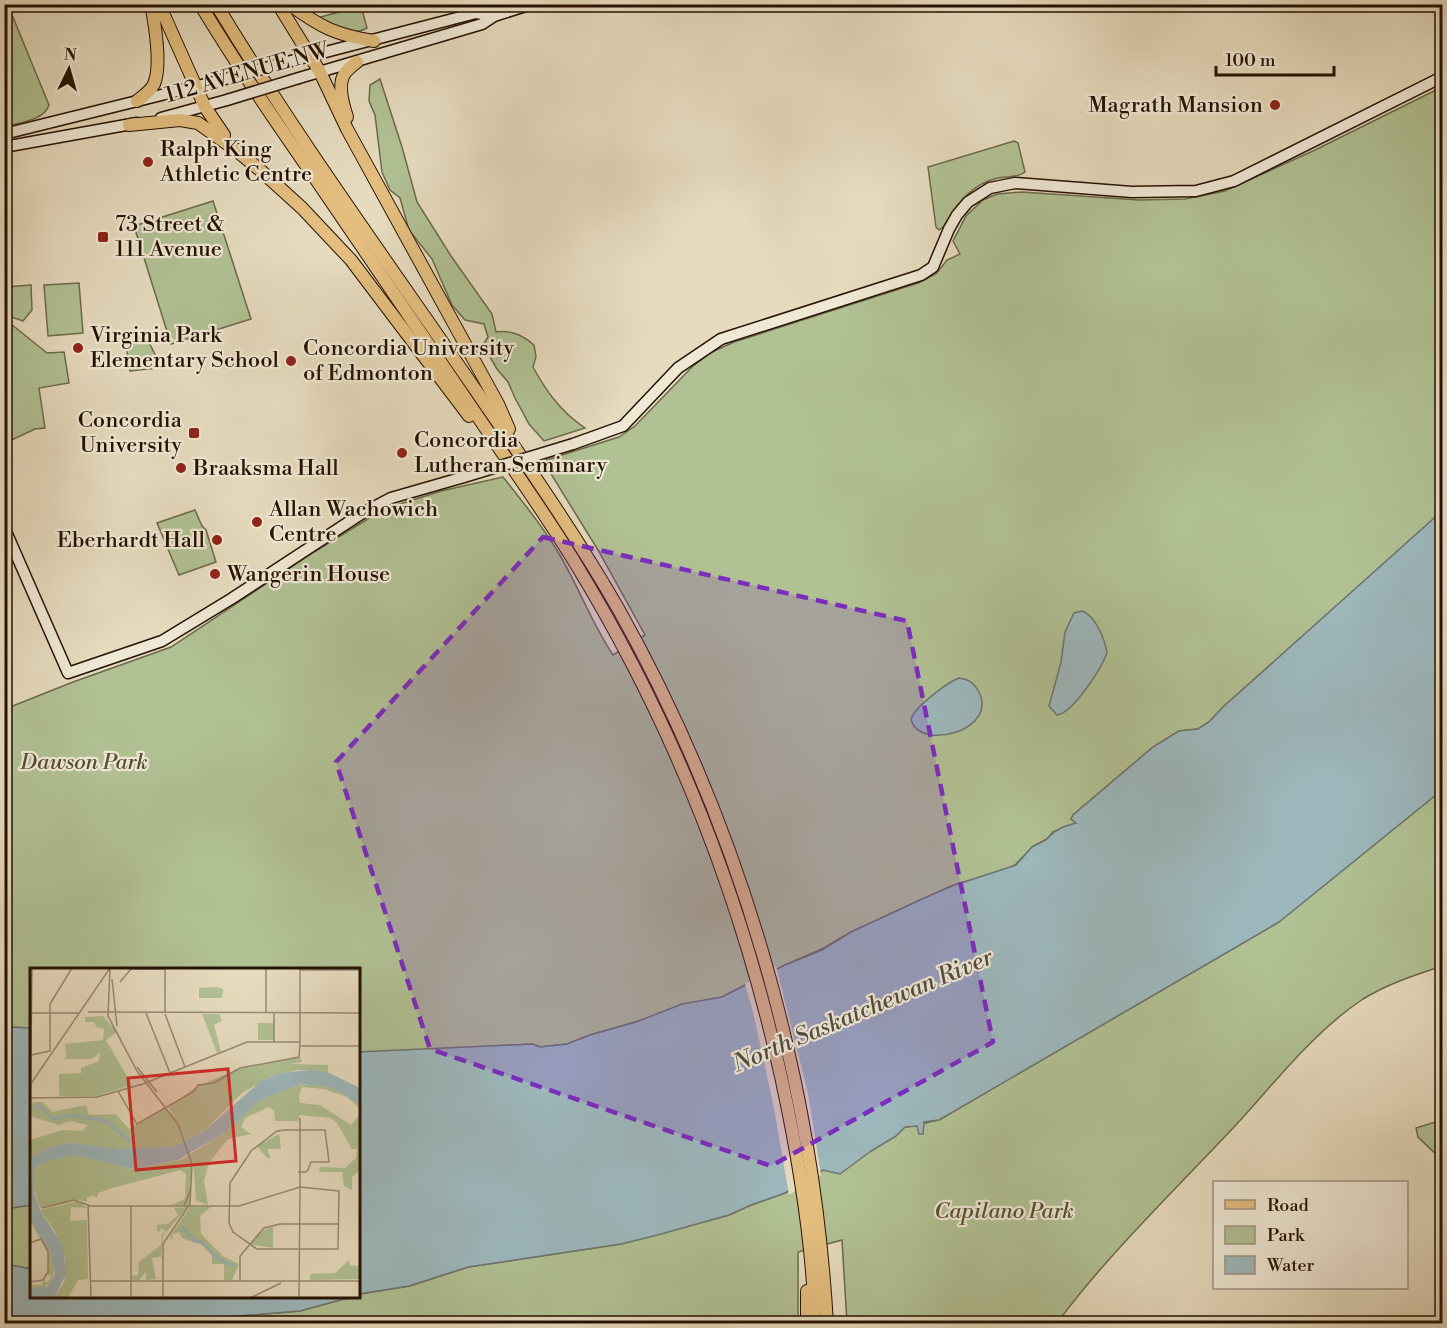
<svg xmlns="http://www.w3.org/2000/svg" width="1447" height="1328" font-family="'Libre Bodoni',serif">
  <rect width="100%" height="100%" fill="#e6dbbe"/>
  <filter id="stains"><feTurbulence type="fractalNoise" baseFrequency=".00333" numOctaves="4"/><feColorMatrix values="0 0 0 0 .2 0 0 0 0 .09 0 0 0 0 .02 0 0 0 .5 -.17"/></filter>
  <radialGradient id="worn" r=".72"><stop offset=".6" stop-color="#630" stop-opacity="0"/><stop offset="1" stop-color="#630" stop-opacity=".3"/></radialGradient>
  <g fill="#b1c194" stroke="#6b694a" stroke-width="1.5">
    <path d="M 8,5 L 49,105 C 44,121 19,122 5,127 L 4,5 Z"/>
    <path d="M 361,6 L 367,28 C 350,38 333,27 317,18 Z"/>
    <path d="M 380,79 L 402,147 L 417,202 L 451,256 L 492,314 L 496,332 C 512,330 522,335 534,345 L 536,357 L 533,367 C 546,391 561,412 585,428 L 544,441 L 529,424 L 515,398 L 508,382 L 497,369 L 483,345 L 488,337 L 484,324 L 465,320 L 452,305 L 432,259 L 409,230 L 400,198 L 390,190 L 382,172 L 375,115 L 369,101 L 370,85 Z"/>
    <path d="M 1442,87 L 1442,512 L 1223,707 L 1209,722 L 1198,729 L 1179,731 L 1153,747 L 1073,815 L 1071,819 L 1076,823 L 1053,832 L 1047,839 L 1033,846 L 1016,864 L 1010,868 L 951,886 L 851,932 L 822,949 L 785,965 L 722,997 L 590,1035 L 567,1044 L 540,1047 L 533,1044 L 359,1053 L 358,970 L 32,970 L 31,1028 L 5,1027 L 5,709 L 73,682 L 171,647 L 314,552 L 384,509 L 441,491 L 503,477 C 522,501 542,525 558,552 C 578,585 591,622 613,655 L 645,635 L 598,550 L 543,461 L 619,437 L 635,426 L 692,367 L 710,353 L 734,342 L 918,283 L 936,274 L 947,260 L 960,254 L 953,241 L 966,216 L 983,200 L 997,194 L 1022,192 L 1139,200 L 1185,199 L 1225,191 L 1315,150 Z"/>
    <path d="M 1014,141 L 1018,143 L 1025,172 C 1018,178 1007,176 998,178 C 970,184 958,205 943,227 L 939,230 L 936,227 L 928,167 Z"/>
    <path d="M 213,201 L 251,319 L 171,344 L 134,226 Z"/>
    <path d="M 79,283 L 83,333 L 48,336 L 44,285 Z"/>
    <path d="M 31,285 L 32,310 L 23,321 L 5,315 L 5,287 Z"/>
    <path d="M 6,320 L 47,353 L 64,352 L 69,383 L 39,388 L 45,428 L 35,429 L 5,443 L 4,321 Z"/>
    <path d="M 144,333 L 160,364 L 157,368 L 130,371 L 127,351 Z"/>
    <path d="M 195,510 L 202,526 L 206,530 L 216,562 L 179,575 L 157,523 Z"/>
    <path d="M 1442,790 L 1442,966 C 1415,975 1387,984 1363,999 C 1312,1033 1275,1083 1234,1127 C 1174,1191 1109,1253 1057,1323 L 847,1323 L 842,1240 L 798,1252 L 798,1323 L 5,1324 L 4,1317 L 59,1322 L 175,1321 L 300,1311 L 351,1297 L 358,1296 L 359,1294 L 410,1286 L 468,1267 L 621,1244 L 729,1215 L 751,1205 L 785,1193 L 823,1170 L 871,1151 L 896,1136 L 905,1127 C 917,1126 927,1122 939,1120 L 1279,922 Z"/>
    <path d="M 1442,1120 L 1442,1160 L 1418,1137 L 1416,1128 Z"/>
    <path d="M 31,1205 L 31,1269 L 5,1264 L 4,1209 Z"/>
  </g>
  <g fill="#9db8bd" stroke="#6d7571" stroke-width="1.5">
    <path d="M 1442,511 L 1442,790 L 1279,922 L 939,1120 L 924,1122 L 923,1134 L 919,1134 L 917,1126 L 905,1127 L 896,1136 L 871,1151 L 840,1174 L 823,1170 L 785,1193 L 751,1205 L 729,1215 L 654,1236 L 621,1244 L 468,1267 L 409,1286 L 359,1294 L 358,1052 L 533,1044 L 540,1047 L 567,1044 L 590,1035 L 636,1022 L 682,1004 L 722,997 L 785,965 L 822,950 L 851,932 L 920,900 L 952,886 L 1016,865 L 1032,847 L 1046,840 L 1054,832 L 1063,827 L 1076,823 L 1071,819 L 1073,815 L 1153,747 L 1179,731 L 1198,729 L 1209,722 L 1223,707 Z"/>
    <path d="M 1082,611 C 1096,616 1105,640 1107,653 C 1101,669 1073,713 1057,715 L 1049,706 L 1061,662 L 1065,632 L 1074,613 Z"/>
    <path d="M 959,678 C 968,679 973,682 978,690 C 1001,731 918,752 911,719 C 915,707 946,683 959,678 Z"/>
    <path d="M 4,1027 L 32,1028 L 31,1205 L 5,1209 Z"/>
    <path d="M 5,1264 L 31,1269 L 32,1296 L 351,1297 L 300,1311 L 175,1321 L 59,1322 L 5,1317 Z"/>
  </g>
  <path fill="#e6dbbe" d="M 776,966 L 808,1093 L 821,1175 L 789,1195 L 774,1108 L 753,1012 L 745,984 Z"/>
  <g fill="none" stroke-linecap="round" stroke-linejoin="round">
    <g stroke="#251100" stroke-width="13">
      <g id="secondary">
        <path d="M 291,61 L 476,13 L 494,16"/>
        <path d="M 299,78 L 482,24 L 494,16 L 532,4"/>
        <path d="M 161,118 L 227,100"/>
        <path d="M 4,134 L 218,81"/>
        <path d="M 4,147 L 137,123"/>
        <path d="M 573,444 L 623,426 L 678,368 L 721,339 L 921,275 L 933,267 L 949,229 L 957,215 L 968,202 L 990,188 L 1015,183 L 1132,192 L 1196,191 L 1234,181 L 1442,77"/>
        <path d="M 4,527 L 68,673 L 162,641 L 231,599 L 361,514 L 391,498 L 464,477"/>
      </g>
    </g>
    <g stroke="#251100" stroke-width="14">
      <g id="primary">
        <path d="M 159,4 L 205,107 L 224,135"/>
        <path d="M 200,4 C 236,64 275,121 315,178 C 373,264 433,350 491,436 C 520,479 550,521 577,566 C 674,725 742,899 782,1081 C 799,1160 813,1242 815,1324"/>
        <path d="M 216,4 C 298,140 392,268 481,398 C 529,468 577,537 619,610 C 740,826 813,1076 827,1324"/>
        <path d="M 278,4 L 320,72 L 347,129 L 498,404 L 509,429"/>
        <path d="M 289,4 C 320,27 336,35 374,41"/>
        <path d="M 137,101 C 143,96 151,91 154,84 C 162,65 155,25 151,4"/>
        <path d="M 347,117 C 343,105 337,84 345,73 C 348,69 353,65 357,62"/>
        <path d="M 129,125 L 180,120 L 198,123 L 236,150 L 259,169 L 302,208 L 351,260 L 469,416"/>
        <path d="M 807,1324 L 807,1291"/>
      </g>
    </g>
    <use href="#secondary" stroke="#efe8d5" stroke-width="10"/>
    <use href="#primary" stroke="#e3be7f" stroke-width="12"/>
    <g stroke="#251100" stroke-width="13" stroke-linecap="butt">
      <g id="secondary-bridge">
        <path d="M 218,81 L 291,61"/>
        <path d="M 227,100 L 299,78"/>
        <path d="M 464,477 L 573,444"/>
      </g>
    </g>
    <use href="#secondary-bridge" stroke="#efe8d5" stroke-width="10"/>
  </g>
  <path fill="#7b2cbf" fill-opacity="0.2" stroke="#7b2cbf" stroke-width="4.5" stroke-dasharray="12 8" stroke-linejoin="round" d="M 543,537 L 907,621 L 993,1042 L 771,1166 L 430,1049 L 336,762 Z"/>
  <g fill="#8f2418" stroke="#efe8d5" stroke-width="2">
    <circle cx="1275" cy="105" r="6"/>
    <circle cx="148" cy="162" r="6"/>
    <rect x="97" y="231" width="12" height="12" rx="3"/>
    <circle cx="78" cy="348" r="6"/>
    <circle cx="291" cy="361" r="6"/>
    <rect x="188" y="427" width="12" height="12" rx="3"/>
    <circle cx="402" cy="453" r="6"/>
    <circle cx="181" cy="468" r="6"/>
    <circle cx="257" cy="522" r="6"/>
    <circle cx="217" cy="540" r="6"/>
    <circle cx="215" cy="574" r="6"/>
  </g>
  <g text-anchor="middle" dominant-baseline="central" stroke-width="4.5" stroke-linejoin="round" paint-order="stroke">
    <g font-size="22" fill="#251100" stroke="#efe8d5">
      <text transform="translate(247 73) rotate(-16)">112 AVENUE NW</text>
    </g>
    <g font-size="22" fill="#251100" stroke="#efe8d5" text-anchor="start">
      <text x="1263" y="105" text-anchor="end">Magrath Mansion</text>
      <text x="160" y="149">Ralph King<tspan x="160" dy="25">Athletic Centre</tspan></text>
      <text x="115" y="224">73 Street &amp;<tspan x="115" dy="25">111 Avenue</tspan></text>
      <text x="90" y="335">Virginia Park<tspan x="90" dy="25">Elementary School</tspan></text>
      <text x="303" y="348">Concordia University<tspan x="303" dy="25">of Edmonton</tspan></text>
      <text x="182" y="420" text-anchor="end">Concordia<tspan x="182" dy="25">University</tspan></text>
      <text x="414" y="440">Concordia<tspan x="414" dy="25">Lutheran Seminary</tspan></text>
      <text x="193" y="468">Braaksma Hall</text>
      <text x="269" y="509">Allan Wachowich<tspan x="269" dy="25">Centre</tspan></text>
      <text x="205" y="540" text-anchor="end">Eberhardt Hall</text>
      <text x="227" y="574">Wangerin House</text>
    </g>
    <g font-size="22" font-style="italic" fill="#564f34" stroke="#efe8d5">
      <text x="84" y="762">Dawson Park</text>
      <text x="1004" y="1211">Capilano Park</text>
    </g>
    <g font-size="24" font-style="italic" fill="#4f4b42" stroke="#efe8d5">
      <text transform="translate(863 1011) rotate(-23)">North Saskatchewan River</text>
    </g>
  </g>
  <g transform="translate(30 968)">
    <rect width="330" height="330" fill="#e6dbbe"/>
    <path d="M 187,19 L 193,21 L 192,30 L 169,30 L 169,20 ZM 172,46 L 189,46 L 192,53 L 184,57 L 191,84 L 187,85 ZM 73,48 L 87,64 L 76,72 L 102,117 L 66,128 L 29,128 L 29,106 L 58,105 L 51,105 L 51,100 L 69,93 L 70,85 L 61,91 L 32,91 L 36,89 L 35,76 L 73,72 L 74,61 L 66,59 L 64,54 L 55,54 L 55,49 ZM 228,55 L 244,55 L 244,72 L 228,72 ZM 270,89 L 272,94 L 261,96 L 298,97 L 298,104 L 267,102 L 242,108 L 212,125 L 173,164 L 143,179 L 92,181 L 44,175 L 26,177 L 0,192 L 0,172 L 33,162 L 52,163 L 58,157 L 40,153 L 29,157 L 3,149 L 0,143 L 3,134 L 13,134 L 22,144 L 56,137 L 59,147 L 86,146 L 99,161 L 136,140 L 146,150 L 138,139 L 166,119 L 210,100 ZM 270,116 L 303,120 L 330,137 L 330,141 L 317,129 L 294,121 L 272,119 L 269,128 L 270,135 L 290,137 L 321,157 L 330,146 L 330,202 L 322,209 L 322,222 L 314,218 L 312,204 L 289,204 L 290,199 L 315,200 L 326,190 L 327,181 L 322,181 L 307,155 L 301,150 L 270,147 L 268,153 L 245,153 L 244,143 L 239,139 L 215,150 L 211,159 L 221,166 L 198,171 L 179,195 L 174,213 L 178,237 L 166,233 L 163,191 L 159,237 L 141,237 L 155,231 L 156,206 L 150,202 L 83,220 L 68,225 L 66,231 L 64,227 L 57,230 L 57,234 L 49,232 L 10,240 L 2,215 L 4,203 L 12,195 L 43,187 L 103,201 L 151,192 L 192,166 L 228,133 ZM 249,166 L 251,181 L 237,181 L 241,190 L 237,190 L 227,178 ZM 49,233 L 57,240 L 41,239 L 40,253 L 57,252 L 58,311 L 48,312 L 38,330 L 24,330 L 35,313 L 35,290 L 25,263 L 10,242 ZM 158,239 L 133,267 L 131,289 L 122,290 L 126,311 L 116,312 L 116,304 L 109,312 L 103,312 L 101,308 L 108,307 L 109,294 L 131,277 L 132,266 L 136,263 L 131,260 L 128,265 L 127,257 L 138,256 L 148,247 L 144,240 ZM 160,239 L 181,239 L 170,248 L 171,266 L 193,288 L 209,296 L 202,312 L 194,312 L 194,296 L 182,296 L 182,288 L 172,277 L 152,270 L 149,264 L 142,267 L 143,273 L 140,269 ZM 0,253 L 21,285 L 24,301 L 21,315 L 9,321 L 0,321 L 0,317 L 12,317 L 14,311 L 16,315 L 22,309 L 18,306 L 18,285 ZM 243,258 L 243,280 L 220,276 L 229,265 ZM 330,286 L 330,311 L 280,312 L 280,306 L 305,305 L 319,292 L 320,297 L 329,298 Z" fill="#b1c194"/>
    <path d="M 281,102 L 297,104 L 330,120 L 330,137 L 303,120 L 270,116 L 229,133 L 192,166 L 148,192 L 103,201 L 43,187 L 12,195 L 4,203 L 4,225 L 11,244 L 33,278 L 36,306 L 24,330 L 0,330 L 0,321 L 18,318 L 25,306 L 21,285 L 0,253 L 2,189 L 26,177 L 44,175 L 92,181 L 143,179 L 173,164 L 230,114 L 249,105 Z" fill="#9db8bd"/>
    <path fill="none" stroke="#9db8bd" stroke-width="3" d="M 4,140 L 11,138 L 22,151 L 41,147 L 76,153 L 101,174M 152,259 L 163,272 L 172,274 L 189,291 L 204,298"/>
    <path fill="none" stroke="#998a72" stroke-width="1.5" d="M 80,0 L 78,48 L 107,103 L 148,156 L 162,196 L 160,236 L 133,276 L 133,330M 270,2 L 330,2M 82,11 L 87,58M 90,14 L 101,1 L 135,1M 58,44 L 330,45M 236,44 L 236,0M 2,45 L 48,45M 116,45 L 140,105M 135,45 L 135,0M 244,45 L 244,74M 135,46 L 155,99M 270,78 L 330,78M 1,87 L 20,83 L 20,36 L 42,0M 107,99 L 127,124M 0,117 L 80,0M 88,123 L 107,156 L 163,124 L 168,117 L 184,115 L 210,100 L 269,89 L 270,74M 0,130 L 67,129 L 113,116 L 217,74 L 270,74 L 270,0M 0,171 L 2,0M 268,204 L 275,204 L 278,202 L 281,194 L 299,194 L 295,162 L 255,162 L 247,163 L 221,183 L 200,215 L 199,255 L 203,264 L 227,281 L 308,281 L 309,223 L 270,219 L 270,150M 58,237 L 61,330M 58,238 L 209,238 L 270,219 L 269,330M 101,238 L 101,330M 154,238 L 161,221M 12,240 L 44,232 L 61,238M 0,275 L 11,271 L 18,283 L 18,304 L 13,312 L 0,314M 61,313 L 132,313M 132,313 L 330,313M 210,313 L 210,288 L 234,260 L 250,256 L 308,256M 220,330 L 251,315"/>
    <path fill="#d62828" fill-opacity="0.15" stroke="#d62828" stroke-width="3" d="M 198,101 L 206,193 L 106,202 L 98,110 Z"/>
    <rect width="330" height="330" fill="none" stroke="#251100" stroke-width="3"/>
  </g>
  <rect width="1447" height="1328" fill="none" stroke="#e6dbbe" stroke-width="24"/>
  <rect x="6" y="6" width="1435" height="1316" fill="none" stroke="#251100" stroke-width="3"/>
  <rect x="12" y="12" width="1423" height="1304" fill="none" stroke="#251100" stroke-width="1.5"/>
  <rect x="1213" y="1181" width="195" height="108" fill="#efe8d5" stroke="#9e9280" stroke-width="1.5"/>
  <rect x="1225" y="1200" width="30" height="9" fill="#e3be7f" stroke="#9e9280" stroke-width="1.5"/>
  <text x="1267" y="1211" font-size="18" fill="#251100">Road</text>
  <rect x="1225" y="1226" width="30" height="18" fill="#b1c194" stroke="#9e9280" stroke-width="1.5"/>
  <text x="1267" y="1241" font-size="18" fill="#251100">Park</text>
  <rect x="1225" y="1256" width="30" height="18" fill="#9db8bd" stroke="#9e9280" stroke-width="1.5"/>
  <text x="1267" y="1271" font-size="18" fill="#251100">Water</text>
  <g transform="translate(69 69) rotate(5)" stroke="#efe8d5" stroke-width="4.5" paint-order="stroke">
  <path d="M0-4.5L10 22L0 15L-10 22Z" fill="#251100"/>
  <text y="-9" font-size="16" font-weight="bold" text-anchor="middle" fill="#251100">N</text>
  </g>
  <path d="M1216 66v9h118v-9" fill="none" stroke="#251100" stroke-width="3"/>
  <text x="1225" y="66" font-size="18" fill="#251100" stroke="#efe8d5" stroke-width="4.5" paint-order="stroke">100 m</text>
  <rect width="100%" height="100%" filter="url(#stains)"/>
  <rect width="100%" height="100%" fill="url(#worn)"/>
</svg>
